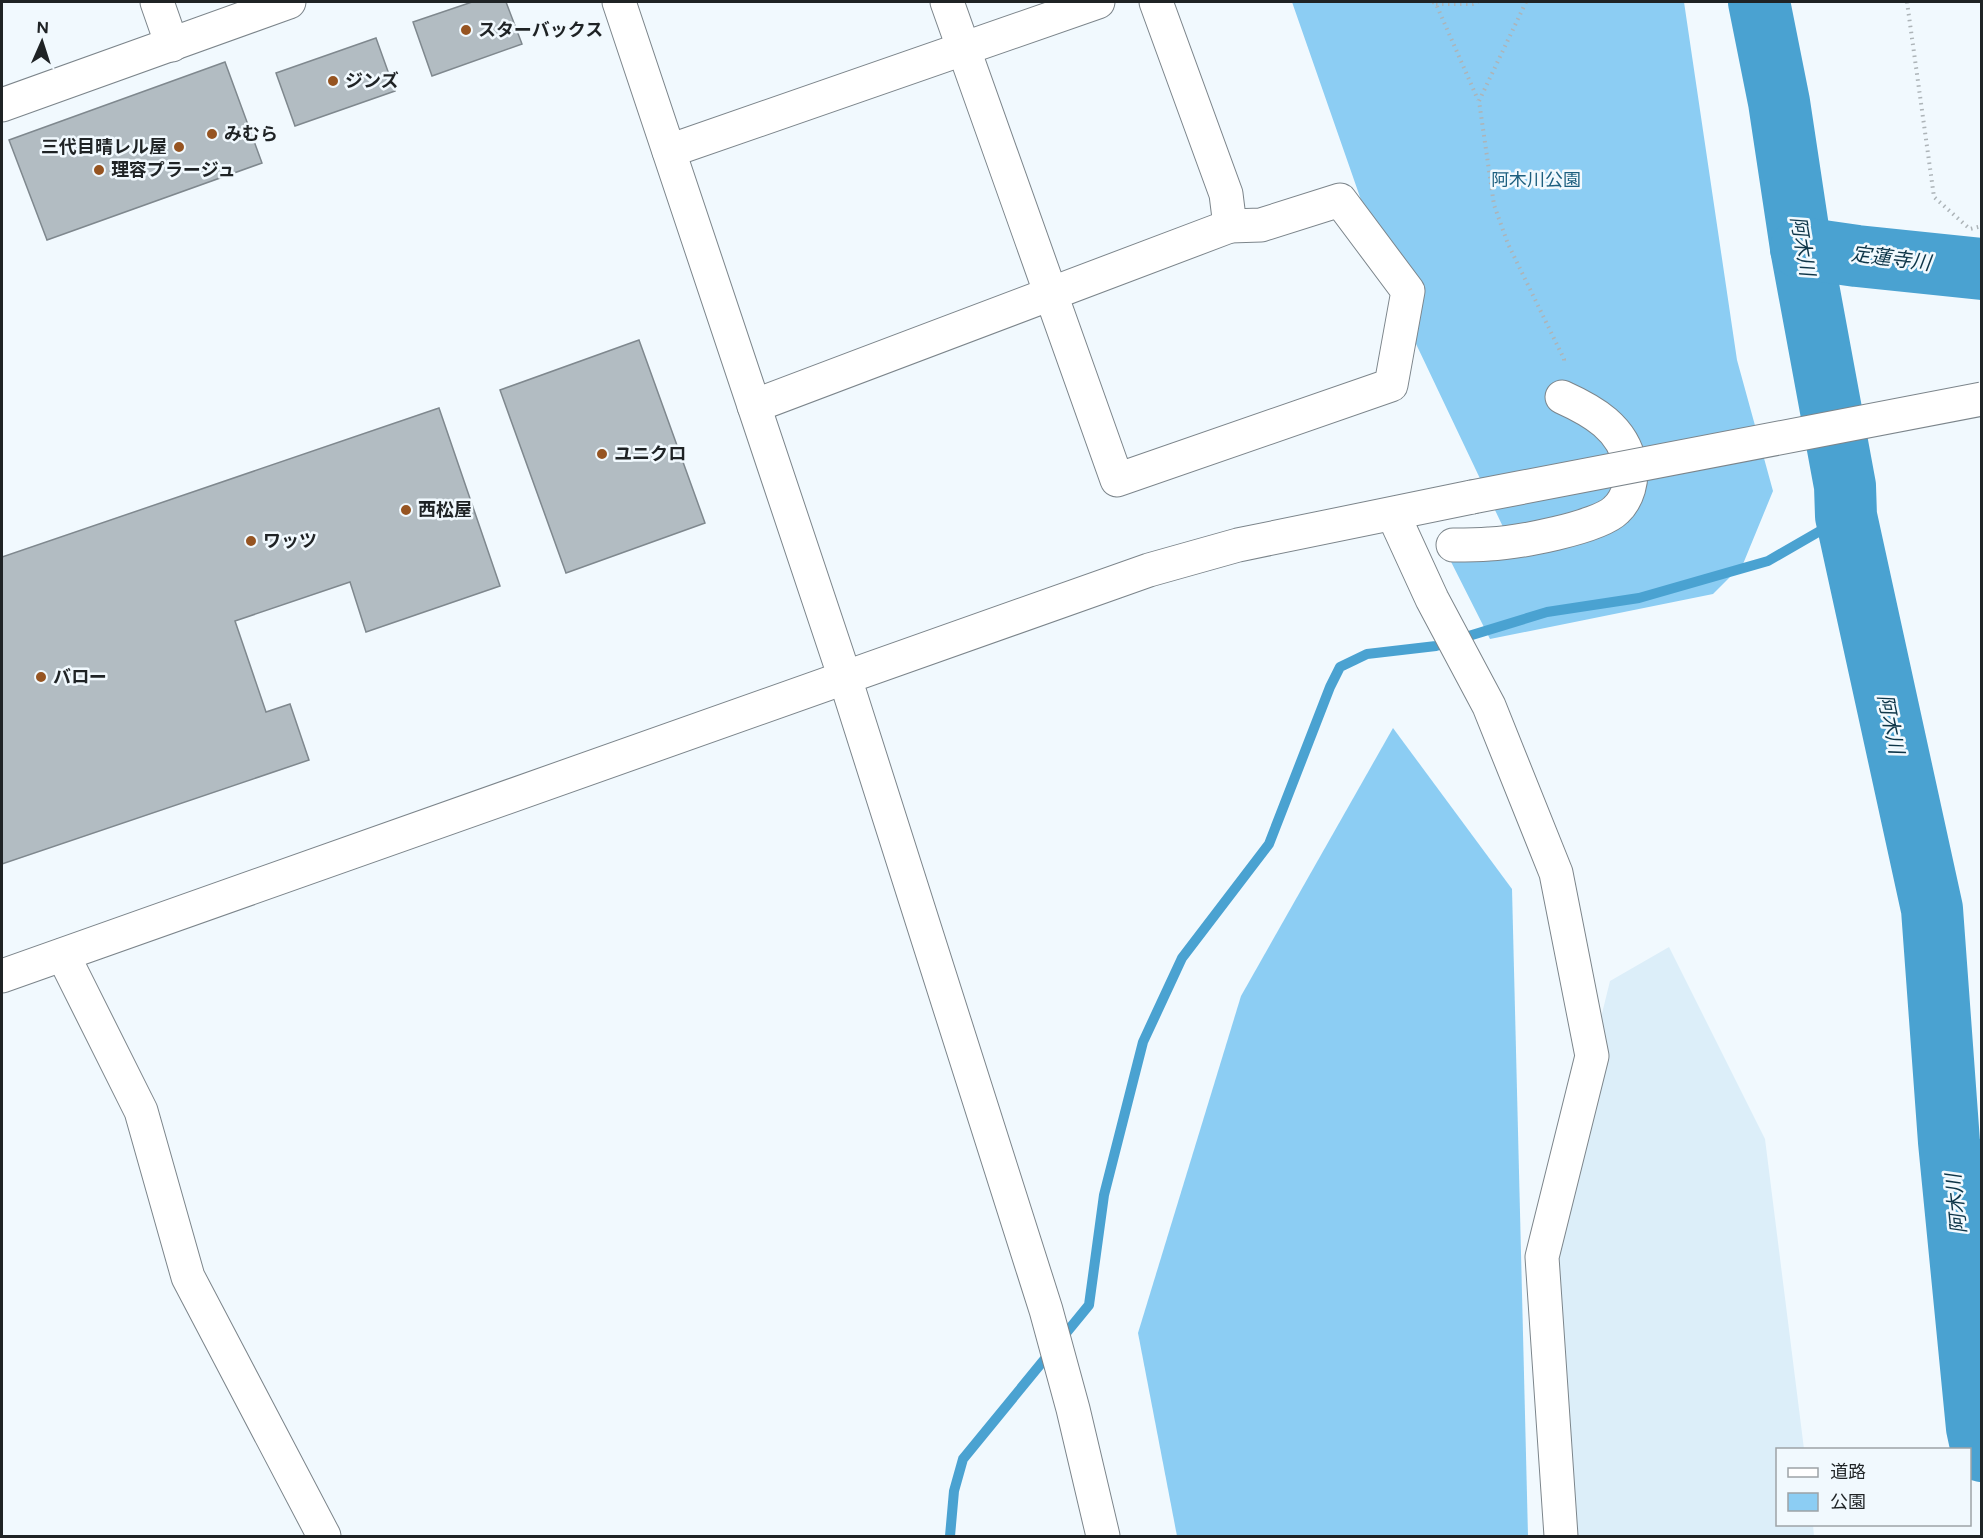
<svg xmlns="http://www.w3.org/2000/svg" width="1983" height="1538" font-family="Figtree,'Noto Sans JP',sans-serif">
  <rect width="100%" height="100%" fill="#f1f9fe"/>
  <path fill="#dceef9" d="M 1669,947 L 1765,1139 L 1804,1449 L 1778,1450 L 1778,1524 L 1813,1525 L 1814,1536 L 1562,1536 L 1542,1257 L 1610,981 Z"/>
  <g fill="#8ccdf3">
    <path d="M 1292,2 L 1684,2 L 1737,360 L 1773,491 L 1743,564 L 1713,594 L 1490,639 L 1439,538 L 1504,529 L 1398,306 Z"/>
    <path d="M 1393,728 L 1512,889 L 1528,1536 L 1177,1536 L 1138,1333 L 1241,996 Z"/>
  </g>
  <g fill="none" stroke-linecap="round" stroke-linejoin="round">
    <path stroke="#4aa2d1" stroke-width="10" d="M 950,1536 L 954,1491 L 963,1459 L 1089,1305 L 1104,1195 L 1143,1042 L 1182,958 L 1269,844 L 1330,687 L 1340,667 L 1367,654 L 1436,646 L 1547,612 L 1639,598 L 1768,561 L 1846,516"/>
    <g stroke="#4aa2d1" stroke-width="62">
      <path d="M 1759,2 L 1779,102 L 1801,248 L 1845,486 L 1846,516 L 1932,909 L 1949,1142 L 1977,1428 L 1982,1451"/>
      <path d="M 1801,248 L 1857,256 L 1982,269"/>
    </g>
  </g>
  <g fill="#b2bcc2" stroke="#7f888e" stroke-width="1.5">
    <path d="M 472,2 L 506,2 L 522,44 L 432,76 L 413,22 Z"/>
    <path d="M 376,38 L 395,91 L 295,126 L 276,73 Z"/>
    <path d="M 225,62 L 262,163 L 47,240 L 9,140 Z"/>
    <path d="M 639,340 L 705,523 L 566,573 L 500,390 Z"/>
    <path d="M 439,408 L 500,586 L 366,632 L 350,582 L 235,621 L 266,712 L 290,704 L 309,760 L 2,864 L 2,557 Z"/>
  </g>
  <g fill="none" stroke-linecap="round" stroke-linejoin="round">
    <g stroke="#7c858b" stroke-width="35">
      <g id="minor">
        <path d="M 157,2 L 172,45"/>
        <path d="M 619,2 L 845,678 L 1046,1310 L 1073,1409 L 1103,1536"/>
        <path d="M 947,2 L 1117,480 L 1391,385 L 1408,291 L 1340,200 L 1261,225 L 1230,226"/>
        <path d="M 2,105 L 289,2"/>
        <path d="M 669,151 L 1098,2"/>
        <path d="M 754,406 L 1230,226 L 1226,194 L 1156,2"/>
        <path d="M 1393,514 L 1432,599 L 1489,706 L 1556,873 L 1592,1056 L 1542,1257 L 1561,1536"/>
        <path d="M 1453,545 C 1465,545 1477,545 1489,544 C 1516,543 1598,528 1616,510 C 1628,499 1633,480 1630,464 C 1623,428 1593,411 1562,397"/>
        <path d="M 63,955 L 141,1111 L 188,1277 L 324,1536"/>
        <path d="M 2,976 L 1149,570 L 1238,545 L 1472,497"/>
      </g>
    </g>
    <g stroke="#adb4b8" stroke-width="4" stroke-dasharray="1.5 4.5" stroke-linecap="butt">
      <path d="M 1433,2 L 1436,4 L 1478,100"/>
      <path d="M 1526,2 L 1479,101 L 1494,205 L 1508,244 L 1564,359 L 1564,363"/>
      <path d="M 1907,2 L 1934,197 L 1970,229 L 1982,226"/>
      <path d="M 1436,4 L 1473,4 L 1478,2"/>
    </g>
    <use href="#minor" stroke="#fff" stroke-width="33"/>
    <g stroke="#7c858b" stroke-width="35" stroke-linecap="butt">
      <path id="minor-bridge" d="M 1472,497 L 1982,399"/>
    </g>
    <use href="#minor-bridge" stroke="#fff" stroke-width="33"/>
  </g>
  <g fill="#965421" stroke="#f1f9fe" stroke-width="2">
    <circle cx="466" cy="30" r="6"/>
    <circle cx="333" cy="81" r="6"/>
    <circle cx="212" cy="134" r="6"/>
    <circle cx="179" cy="147" r="6"/>
    <circle cx="99" cy="170" r="6"/>
    <circle cx="602" cy="454" r="6"/>
    <circle cx="406" cy="510" r="6"/>
    <circle cx="251" cy="541" r="6"/>
    <circle cx="41" cy="677" r="6"/>
  </g>
  <g text-anchor="middle" dominant-baseline="central" stroke-width="5" stroke-linejoin="round" paint-order="stroke">
    <g font-size="18" font-weight="bold" fill="#1f2325" stroke="#f1f9fe" text-anchor="start">
      <text x="478" y="30">スターバックス</text>
      <text x="345" y="81">ジンズ</text>
      <text x="224" y="134">みむら</text>
      <text x="167" y="147" text-anchor="end">三代目晴レル屋</text>
      <text x="111" y="170">理容プラージュ</text>
      <text x="614" y="454">ユニクロ</text>
      <text x="418" y="510">西松屋</text>
      <text x="263" y="541">ワッツ</text>
      <text x="53" y="677">バロー</text>
    </g>
    <g font-size="18" fill="#1d5f7f" stroke="#f1f9fe">
      <text x="1536" y="180">阿木川公園</text>
    </g>
    <g font-size="20" font-style="italic" fill="#0d3548" stroke="#f1f9fe">
      <text transform="translate(1803 246) rotate(80)">阿木川</text>
      <text transform="translate(1891 258) rotate(7)">定蓮寺川</text>
      <text transform="translate(1891 724) rotate(78)">阿木川</text>
      <text transform="translate(1956 1204) rotate(-96)">阿木川</text>
    </g>
  </g>
  <rect width="1983" height="1538" fill="none" stroke="#1f2325" stroke-width="6"/>
  <rect x="1776" y="1448" width="195" height="78" fill="#f1f9fe" stroke="#9da3a7" stroke-width="1.5"/>
  <rect x="1788" y="1468" width="30" height="9" fill="#ffffff" stroke="#9da3a7" stroke-width="1.5"/>
  <text x="1830" y="1478" font-size="18" fill="#1f2325">道路</text>
  <rect x="1788" y="1493" width="30" height="18" fill="#8ccdf3" stroke="#9da3a7" stroke-width="1.5"/>
  <text x="1830" y="1508" font-size="18" fill="#1f2325">公園</text>
  <g transform="translate(42 42) rotate(3)" stroke="#f1f9fe" stroke-width="4.5" paint-order="stroke">
  <path d="M0-4.5L10 22L0 15L-10 22Z" fill="#1f2325"/>
  <text y="-9" font-size="16" font-weight="bold" text-anchor="middle" fill="#1f2325">N</text>
  </g>
</svg>
